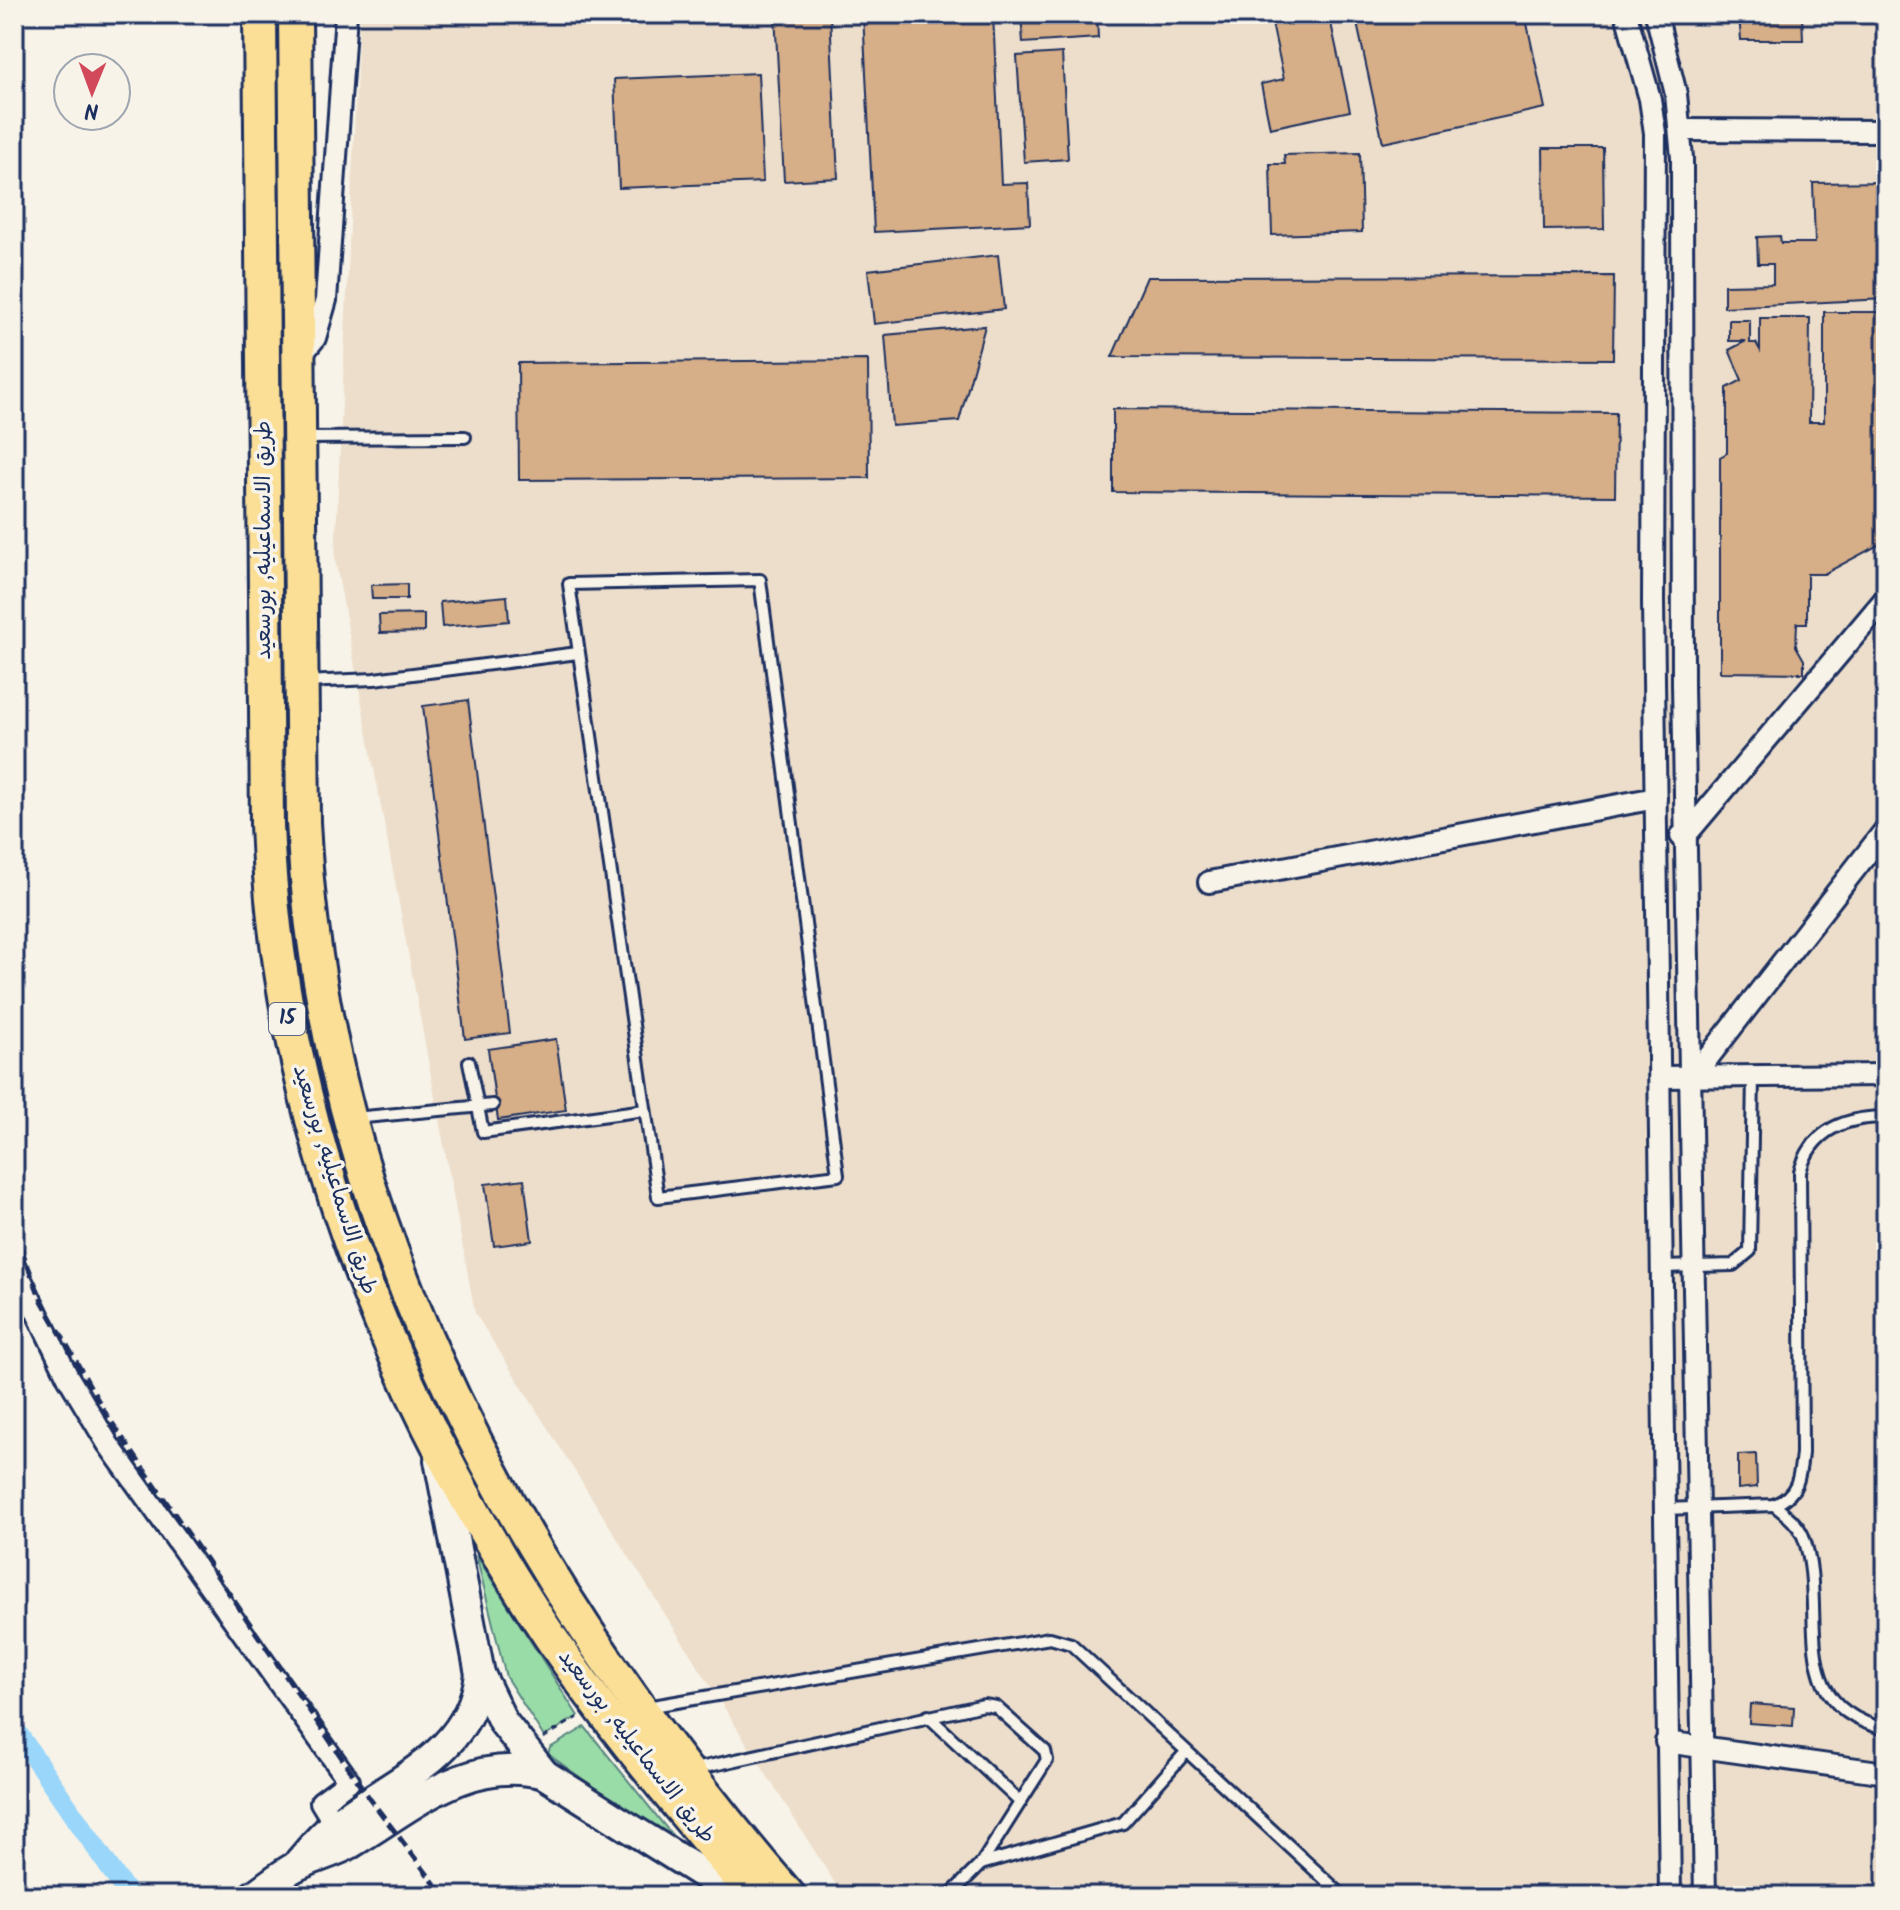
<svg xmlns="http://www.w3.org/2000/svg" width="1900" height="1910" font-family="Kalam,'Playpen Sans Arabic',sans-serif">
  <rect width="100%" height="100%" fill="#f7f3e8"/>
  <filter id="ink" filterUnits="userSpaceOnUse"><feTurbulence type="fractalNoise" baseFrequency=".0125" numOctaves="2"/><feDisplacementMap in="SourceGraphic" scale="16" xChannelSelector="R" yChannelSelector="G"/><feConvolveMatrix kernelMatrix="1 2 1 2 8 2 1 2 1" color-interpolation-filters="sRGB"/></filter>
  <g filter="url(#ink)">
    <path fill="#eddecb" d="M 362,14 L 1886,14 L 1886,1896 L 843,1896 L 475,1313 L 335,559 L 359,23 Z"/>
    <g fill="#9adca7" stroke="#5a8682" stroke-width="2">
      <path d="M 476,1555 L 578,1716 L 544,1737 L 506,1677 Z"/>
      <path d="M 585,1727 L 676,1840 L 675,1843 L 672,1844 L 548,1754 L 550,1748 Z"/>
    </g>
    <g fill="none" stroke-linecap="round" stroke-linejoin="round">
      <path stroke="#99d6fa" stroke-width="20" d="M 14,1728 L 129,1896"/>
    </g>
    <g fill="#d6ae87" stroke="#1b2f5e" stroke-width="2">
      <path d="M 775,14 L 830,14 L 838,178 L 784,181 Z"/>
      <path d="M 863,14 L 993,14 L 1001,184 L 1028,183 L 1030,224 L 874,232 Z"/>
      <path d="M 1021,14 L 1097,14 L 1098,38 L 1023,43 Z"/>
      <path d="M 1270,14 L 1329,14 L 1350,111 L 1270,128 L 1261,84 L 1284,79 Z"/>
      <path d="M 1355,14 L 1525,14 L 1545,108 L 1383,143 Z"/>
      <path d="M 1739,14 L 1802,14 L 1803,40 L 1741,40 Z"/>
      <path d="M 1062,53 L 1068,159 L 1024,162 L 1017,56 Z"/>
      <path d="M 758,73 L 763,182 L 619,188 L 614,79 Z"/>
      <path d="M 1543,148 L 1603,148 L 1604,229 L 1544,230 Z"/>
      <path d="M 1360,153 L 1362,232 L 1272,235 L 1270,164 L 1285,164 L 1284,155 Z"/>
      <path d="M 1886,182 L 1886,299 L 1724,307 L 1724,285 L 1773,284 L 1773,264 L 1758,264 L 1757,237 L 1780,236 L 1781,243 L 1815,243 L 1813,183 Z"/>
      <path d="M 998,255 L 1004,309 L 874,324 L 868,270 Z"/>
      <path d="M 1614,276 L 1613,359 L 1112,357 L 1147,277 Z"/>
      <path d="M 1824,312 L 1886,312 L 1886,541 L 1824,574 L 1807,574 L 1807,623 L 1797,623 L 1796,646 L 1804,660 L 1804,673 L 1720,672 L 1720,457 L 1727,453 L 1727,388 L 1742,380 L 1729,350 L 1746,341 L 1729,341 L 1729,320 L 1750,320 L 1750,343 L 1756,343 L 1760,350 L 1760,318 L 1810,318 L 1809,422 L 1824,422 Z"/>
      <path d="M 985,326 L 959,421 L 892,426 L 885,335 Z"/>
      <path d="M 868,360 L 869,478 L 519,480 L 518,363 Z"/>
      <path d="M 1113,409 L 1616,413 L 1615,496 L 1113,492 Z"/>
      <path d="M 407,584 L 407,599 L 372,599 L 371,585 Z"/>
      <path d="M 507,596 L 509,621 L 442,627 L 440,602 Z"/>
      <path d="M 424,614 L 424,632 L 380,633 L 379,615 Z"/>
      <path d="M 468,700 L 510,1033 L 465,1039 L 423,706 Z"/>
      <path d="M 556,1039 L 566,1110 L 498,1120 L 488,1049 Z"/>
      <path d="M 524,1179 L 532,1241 L 494,1246 L 485,1184 Z"/>
      <path d="M 1882,1316 L 1886,1316 L 1886,1426 Z"/>
      <path d="M 1756,1454 L 1757,1487 L 1738,1489 L 1738,1455 Z"/>
      <path d="M 1750,1704 L 1794,1707 L 1793,1726 L 1749,1723 Z"/>
    </g>
    <g fill="none" stroke-linecap="round" stroke-linejoin="round">
      <g stroke="#1b2f5e" stroke-width="16">
        <g id="service">
          <path d="M 301,438 L 465,437"/>
          <path d="M 760,580 L 838,1175 L 658,1197 L 569,584 Z"/>
          <path d="M 304,682 L 374,679 L 578,653"/>
          <path d="M 469,1062 L 483,1132 L 645,1110"/>
          <path d="M 354,1118 L 493,1105"/>
          <path d="M 1662,1267 L 1733,1265 L 1750,1251 L 1753,1076"/>
          <path d="M 1774,1505 C 1785,1514 1797,1522 1803,1536 C 1830,1607 1781,1705 1886,1729"/>
          <path d="M 1665,1509 L 1774,1505 C 1798,1495 1800,1477 1802,1453 L 1800,1172 C 1811,1130 1845,1117 1886,1117"/>
          <path d="M 647,1707 L 1050,1638 L 1071,1644 L 1343,1896"/>
          <path d="M 928,1716 L 1020,1802"/>
          <path d="M 691,1770 L 984,1705 L 996,1707 L 1045,1751 L 1047,1760 L 981,1864"/>
          <path d="M 949,1896 L 981,1864 L 1123,1823 L 1186,1752"/>
        </g>
      </g>
      <g stroke="#1b2f5e" stroke-width="26">
        <g id="minor">
          <path d="M 1626,14 L 1650,99 L 1655,133 L 1653,602 L 1670,1896"/>
          <path d="M 1656,14 L 1676,94 L 1682,158 L 1683,685 L 1705,1896"/>
          <path d="M 1680,130 L 1886,131"/>
          <path d="M 299,358 L 315,338 L 326,300 L 346,14"/>
          <path d="M 1681,836 L 1685,836 L 1886,598"/>
          <path d="M 1209,882 L 1656,798"/>
          <path d="M 1661,1077 L 1886,1075"/>
          <path d="M 1693,1077 L 1886,829"/>
          <path d="M 14,1265 L 68,1377 L 108,1444 L 349,1781 L 321,1802 L 335,1825"/>
          <path d="M 1666,1742 L 1886,1773"/>
        </g>
      </g>
      <g stroke="#1b2f5e" stroke-width="34">
        <g id="secondary">
          <path d="M 480,1674 L 503,1722 L 544,1774"/>
          <path d="M 300,1861 C 310,1850 319,1837 330,1829 C 388,1781 470,1758 480,1674 L 439,1460"/>
          <path d="M 253,1896 C 266,1887 279,1876 293,1868 C 311,1858 332,1854 350,1844 C 411,1808 468,1754 544,1774 L 738,1896"/>
        </g>
      </g>
      <g stroke="#1b2f5e" stroke-width="38">
        <g id="trunk">
          <path d="M 260,14 L 267,825 C 278,1110 385,1382 539,1620 C 603,1718 679,1808 755,1896"/>
          <path d="M 295,14 L 303,822 C 323,1234 525,1591 789,1896"/>
        </g>
      </g>
      <path stroke="#1b2f5e" stroke-width="3" stroke-dasharray="6 6" stroke-linecap="butt" d="M 543,1738 L 578,1717"/>
      <use href="#service" stroke="#f7f3e8" stroke-width="10"/>
      <use href="#minor" stroke="#f7f3e8" stroke-width="20"/>
      <use href="#secondary" stroke="#f7f3e8" stroke-width="28"/>
      <use href="#trunk" stroke="#fbdf96" stroke-width="32"/>
      <path stroke="#1b2f5e" stroke-width="5" stroke-dasharray="12 6" stroke-linecap="butt" d="M 14,1231 L 41,1299 L 104,1411 L 370,1799 L 444,1896"/>
    </g>
  </g>
  <g text-anchor="middle" dominant-baseline="central" stroke-width="7" stroke-linejoin="round" paint-order="stroke">
    <rect fill="#f7f3e8" stroke="#5d6a87" stroke-width="2" x="269" y="1003" width="36" height="32" rx="6"/>
    <g font-size="20" font-weight="bold" fill="#1b2f5e">
      <text x="287" y="1019">15</text>
    </g>
    <g font-size="22" fill="#1b2f5e" stroke="#f7f3e8">
      <text transform="translate(264 540) rotate(-90)">طريق الاسماعيليه, بورسعيد</text>
      <text transform="translate(334 1180) rotate(73)">طريق الاسماعيليه, بورسعيد</text>
      <text transform="translate(636 1747) rotate(52)">طريق الاسماعيليه, بورسعيد</text>
    </g>
  </g>
  <rect width="1900" height="1910" fill="none" stroke="#f7f3e8" stroke-width="48"/>
  <rect x="24" y="24" width="1852" height="1862" fill="none" stroke="#1b2f5e" stroke-width="3" filter="url(#ink)"/>
  <g transform="translate(92 92) rotate(181)"><circle r="38" fill="#f7f3e8" stroke="#9fa5b1" stroke-width="2"/>
  <path d="M0-6L14 30L0 20L-14 30Z" fill="#d1495b"/>
  <text y="-12" font-size="22" font-weight="bold" text-anchor="middle" fill="#1b2f5e">N</text>
  </g>
</svg>
